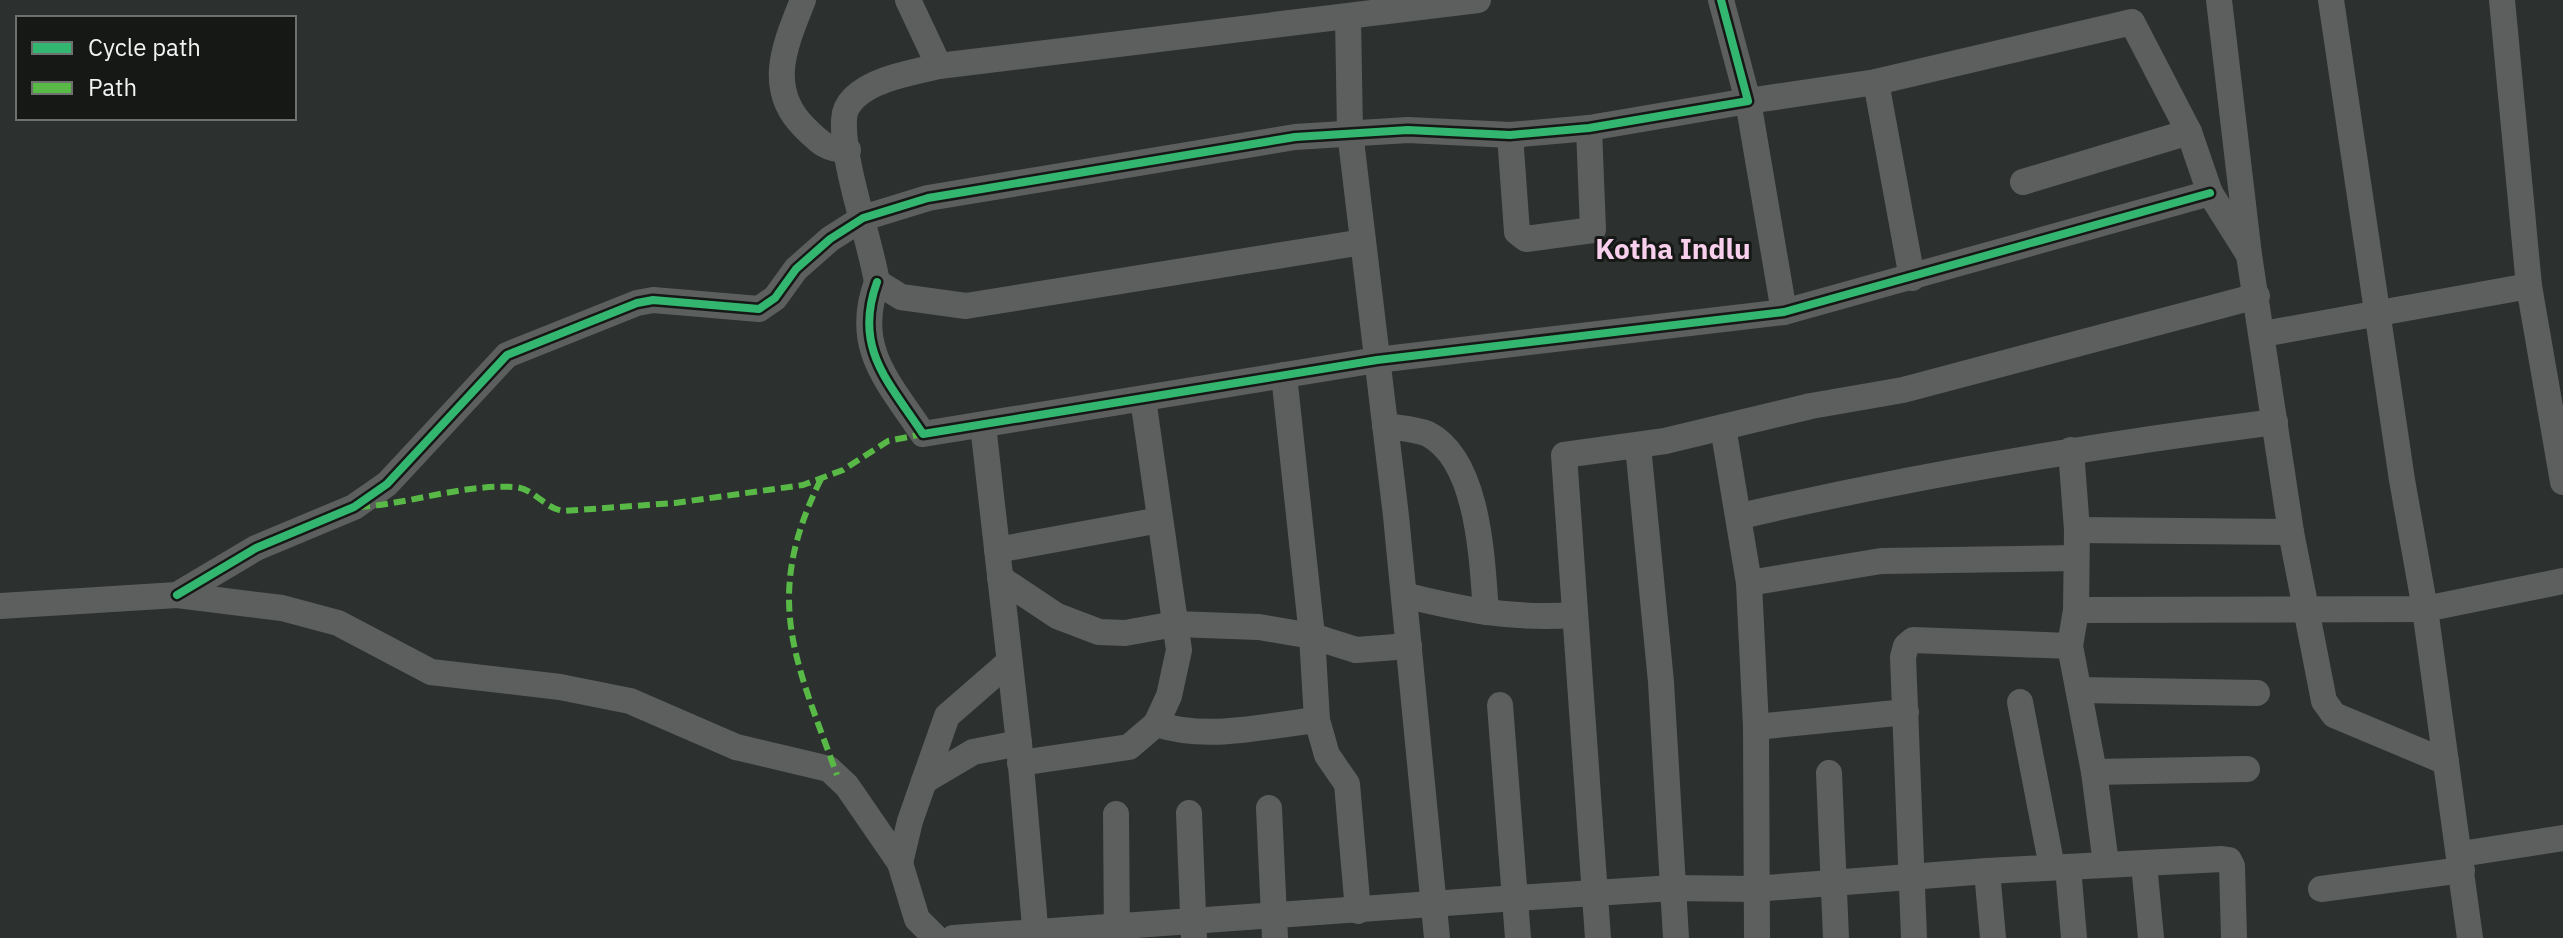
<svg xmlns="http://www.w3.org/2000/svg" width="2563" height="938" font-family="'IBM Plex Sans',sans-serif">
  <rect width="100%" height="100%" fill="#2c302e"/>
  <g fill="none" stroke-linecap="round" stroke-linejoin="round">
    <g stroke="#5d5f5e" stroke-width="26">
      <path d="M 803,0 C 785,45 765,89 805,128 C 820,143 827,150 848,150"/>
      <path d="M 908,0 L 939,66"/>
      <path d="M 2219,0 L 2249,255 L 2291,532 L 2324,701 L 2334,715 L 2446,762"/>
      <path d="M 2331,0 L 2402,480 L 2425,609 L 2470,938"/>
      <path d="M 2502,0 L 2529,286 L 2563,482"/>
      <path d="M 1348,17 L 1350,132 L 1396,516 L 1437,938"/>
      <path d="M 1876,82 L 1912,278"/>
      <path d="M 1510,135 L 1517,232 L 1526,239 L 1593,230 L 1589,128"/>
      <path d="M 2023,182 L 2189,132"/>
      <path d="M 1363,242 L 966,306 L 901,297 L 877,282 C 869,236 842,163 844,120 C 844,112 848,104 854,98 C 874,78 912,73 939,66 L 1478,0"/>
      <path d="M 877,282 C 853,348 888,381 923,434 L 1377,360 L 1784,312 L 2210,193"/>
      <path d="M 1784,312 L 1748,101 L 1876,82 L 2132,22 L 2189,132 L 2210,193 L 2249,255"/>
      <path d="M 2263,334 L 2529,286"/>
      <path d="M 1284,375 L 1312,636 L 1317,720 L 1327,755 L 1347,784 L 1358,911"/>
      <path d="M 983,425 L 1019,743 L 1036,938"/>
      <path d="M 1385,426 C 1398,428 1416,429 1428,434 C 1480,461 1482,563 1486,612"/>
      <path d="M 1723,427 L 1749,583 L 1756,727 L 1757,938"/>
      <path d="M 1638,446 L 1661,682 L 1676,938"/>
      <path d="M 2071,450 L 2077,530 L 2076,610 L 2070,646 L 2094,772 L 2106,864"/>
      <path d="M 1741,516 C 1917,475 2095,445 2275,422"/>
      <path d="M 2077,530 L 2291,532"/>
      <path d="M 997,550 L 1160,520"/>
      <path d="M 1000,578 L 1057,616 L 1099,632 L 1125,633 L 1175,624 L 1259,627 L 1312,636 L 1356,650 L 1409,646"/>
      <path d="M 1749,583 L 1881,561 L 2076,558"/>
      <path d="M 177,595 L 256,548 L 354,507 L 387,484 L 507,355 L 637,303 L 653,300 L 759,309 L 775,298 L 796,269 L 830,239 L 863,218 L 928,198 L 1295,137 L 1408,130 L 1510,135 L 1589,128 L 1748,101 L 1721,0"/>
      <path d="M 1404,595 C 1464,610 1511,619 1573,615"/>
      <path d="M 0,606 L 177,595 L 282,608 L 338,623 L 431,672 L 560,687 L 630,701 L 736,747 L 829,769 L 847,786 L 900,863 L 917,919 L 936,938"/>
      <path d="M 2076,610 L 2425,609 L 2563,581"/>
      <path d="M 2079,690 L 2257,693"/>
      <path d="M 2020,702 L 2052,867"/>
      <path d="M 1500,705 L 1518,938"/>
      <path d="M 1156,724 C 1208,741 1264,726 1317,720"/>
      <path d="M 1756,727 L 1906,712"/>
      <path d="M 1020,763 L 1129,747 L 1156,724 L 1169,696 L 1179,650 L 1143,399"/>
      <path d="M 2094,772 L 2247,769"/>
      <path d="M 1829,773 L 1836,938"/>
      <path d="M 924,781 L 973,752 L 1019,743"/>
      <path d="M 1269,808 L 1275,938"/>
      <path d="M 1189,813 L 1194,938"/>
      <path d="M 1116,814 L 1117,938"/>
      <path d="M 2461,854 L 2563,838"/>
      <path d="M 900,863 L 910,821 L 947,716 L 1009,662"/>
      <path d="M 2144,864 L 2151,938"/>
      <path d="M 2068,867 L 2074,938"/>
      <path d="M 1987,871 L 1993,938"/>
      <path d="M 2321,889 L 2462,870"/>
      <path d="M 953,938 L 1516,898 L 1673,888 L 1754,889 L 1987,871 L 2222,859 L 2229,860 L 2232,866 L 2234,938"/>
      <path d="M 1598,938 L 1564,455 L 1665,441 L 1811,406 L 1903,390 L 2257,296"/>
      <path d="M 1914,938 L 1903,657 L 1906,646 L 1913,640 L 2070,646"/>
    </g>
    <g stroke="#58b947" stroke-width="6" stroke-dasharray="12 6" stroke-linecap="butt">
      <path d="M 821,479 C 762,598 795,659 837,775"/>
      <path d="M 358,507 C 411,504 461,484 514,487 C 534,488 544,508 563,511 L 675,503 L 803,485 L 843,470 L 888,441 L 923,434"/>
    </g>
    <g stroke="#161816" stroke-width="13">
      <g id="cycleway">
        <path d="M 877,282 C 853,348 888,381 923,434 L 1377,360 L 1784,312 L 2210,193"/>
        <path d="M 177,595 L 256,548 L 354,507 L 387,484 L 507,355 L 637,303 L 653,300 L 759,309 L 775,298 L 796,269 L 830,239 L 863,218 L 928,198 L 1295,137 L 1408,130 L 1510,135 L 1589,128 L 1748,101 L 1721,0"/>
      </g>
    </g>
    <use href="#cycleway" stroke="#33b770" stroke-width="8"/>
  </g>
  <g text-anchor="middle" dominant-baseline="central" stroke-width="6" stroke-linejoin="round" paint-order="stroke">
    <g font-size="28" font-weight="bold" fill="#f8cfec" stroke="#161816">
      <text x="1673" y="248">Kotha Indlu</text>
    </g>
  </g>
  <rect x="16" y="16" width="280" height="104" fill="#161816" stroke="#6d706e" stroke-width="2"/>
  <rect x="32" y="42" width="40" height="12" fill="#33b770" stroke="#6d706e" stroke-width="2"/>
  <text x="88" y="56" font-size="24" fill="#f0f3f1">Cycle path</text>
  <rect x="32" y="82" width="40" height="12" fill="#58b947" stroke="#6d706e" stroke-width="2"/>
  <text x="88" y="96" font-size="24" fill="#f0f3f1">Path</text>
</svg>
